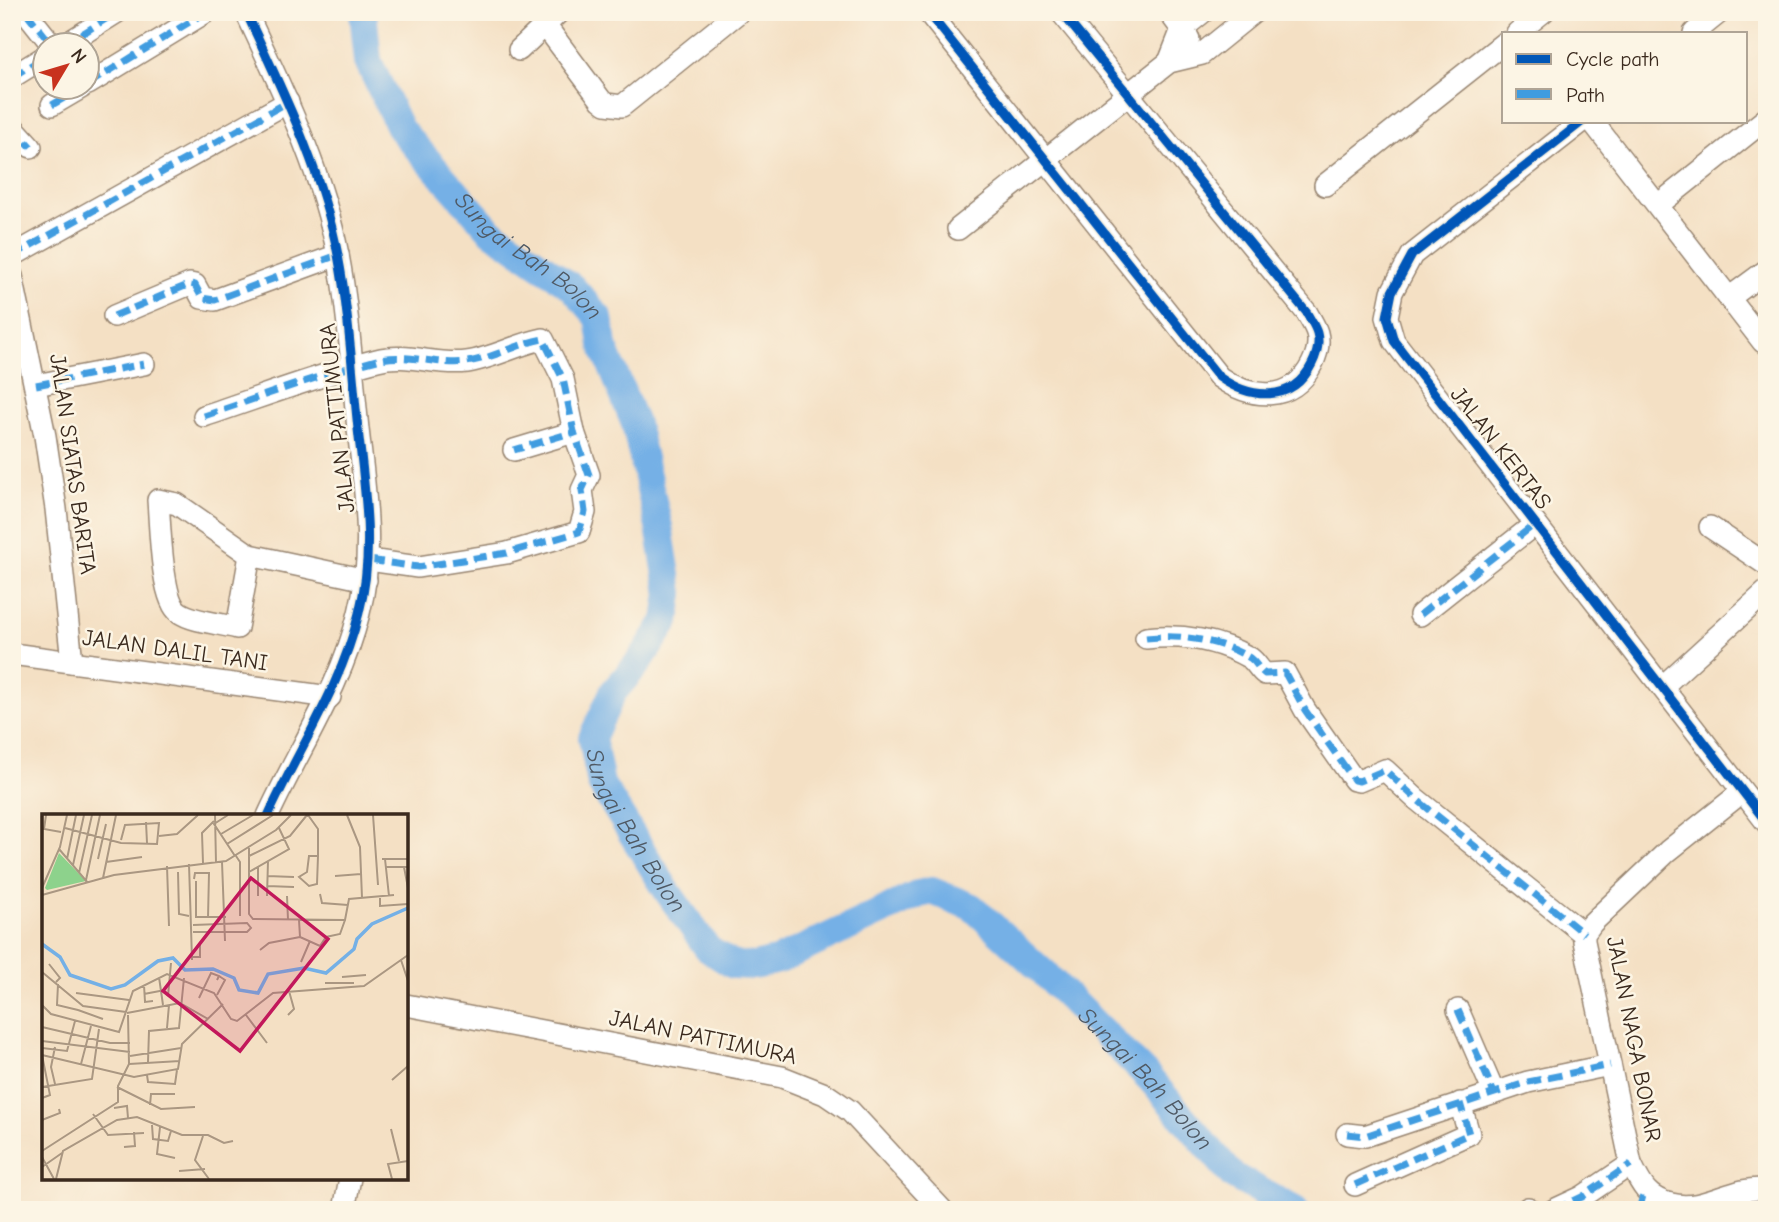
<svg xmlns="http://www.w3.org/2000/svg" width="1779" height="1222" font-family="'Comic Neue',sans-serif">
  <rect width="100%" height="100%" fill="#fcf5e5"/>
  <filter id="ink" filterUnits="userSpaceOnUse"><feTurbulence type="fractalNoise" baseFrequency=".0143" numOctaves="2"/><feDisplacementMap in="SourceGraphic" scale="14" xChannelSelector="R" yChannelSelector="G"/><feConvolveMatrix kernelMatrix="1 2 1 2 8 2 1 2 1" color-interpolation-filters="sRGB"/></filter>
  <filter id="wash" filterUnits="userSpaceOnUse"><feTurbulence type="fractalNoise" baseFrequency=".00686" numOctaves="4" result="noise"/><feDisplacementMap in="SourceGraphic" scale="28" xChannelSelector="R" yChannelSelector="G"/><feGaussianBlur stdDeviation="1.57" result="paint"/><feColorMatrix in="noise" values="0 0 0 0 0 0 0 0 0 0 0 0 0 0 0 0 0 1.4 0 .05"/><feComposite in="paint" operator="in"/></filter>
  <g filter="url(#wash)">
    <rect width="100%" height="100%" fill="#f4e0c4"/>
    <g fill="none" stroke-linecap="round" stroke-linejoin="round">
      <path stroke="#74b0e6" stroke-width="28" id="s1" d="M 363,12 L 368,61 L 400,129 L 490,230 L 572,287 L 599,318 L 603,345 L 635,424 L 659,527 L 670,593 L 666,621 L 639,662 L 613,692 L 592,738 L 601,784 L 667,891 L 708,949 L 733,965 L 754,966 L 779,960 L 919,894 L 932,891 L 972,907 L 1044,973 L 1150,1079 L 1233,1176 L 1295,1210"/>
    </g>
  </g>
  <g filter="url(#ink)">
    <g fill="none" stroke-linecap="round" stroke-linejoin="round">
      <g stroke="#988571" stroke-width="24">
        <g id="minor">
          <path d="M 26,12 L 53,46"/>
          <path d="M 246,12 C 282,90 322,170 338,255 C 349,312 352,372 358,429 C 365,492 375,551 359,613 C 341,687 299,748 268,816"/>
          <path d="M 928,12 L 1219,377 C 1250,399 1292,404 1312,364 C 1317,354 1320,344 1317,333 C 1315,326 1310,319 1307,313 L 1061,12"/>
          <path d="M 1169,12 L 1189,39"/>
          <path d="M 545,25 L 601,100 L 606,104 L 622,106 L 739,12"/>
          <path d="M 1517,33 L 1543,12"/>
          <path d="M 1694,33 L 1720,12"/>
          <path d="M 63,46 L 117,12"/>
          <path d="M 519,50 L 559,12"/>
          <path d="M 1169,62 L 1182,29 L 1203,12"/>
          <path d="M 12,77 L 46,56"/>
          <path d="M 88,84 L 206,12"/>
          <path d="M 52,105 L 81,88"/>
          <path d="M 1583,121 L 1412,255 L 1392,292 L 1387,317 L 1394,341 L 1767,823"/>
          <path d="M 1592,121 L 1763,342"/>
          <path d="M 12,126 L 31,147"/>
          <path d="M 1325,185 L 1504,43"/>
          <path d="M 1658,205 L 1767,118"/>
          <path d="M 958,229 L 1169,62 L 1202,54 L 1254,12"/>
          <path d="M 12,256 L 288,102"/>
          <path d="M 12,276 L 45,436 L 56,509 L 72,662"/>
          <path d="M 1729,298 L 1767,270"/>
          <path d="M 114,316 L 190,284 L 195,285 L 202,298 L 215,300 L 338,255"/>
          <path d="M 36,385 L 144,364"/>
          <path d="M 204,416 C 261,397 318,375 377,360 C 406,352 437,366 467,362 C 494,358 517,344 543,339 L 563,379 L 574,432 L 514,450"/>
          <path d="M 1710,527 L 1767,565"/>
          <path d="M 250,555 L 237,628 C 220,623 193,622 179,612 C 161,600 160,523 158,500 L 177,504 L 250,555 L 366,580"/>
          <path d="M 369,560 L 418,567 L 507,553 L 579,532 L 585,512 L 582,490 L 589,475 L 574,432"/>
          <path d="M 1420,615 L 1535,524"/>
          <path d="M 1146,638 C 1182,634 1219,640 1250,658 C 1257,663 1259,670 1265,674 L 1285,673 L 1305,710 L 1354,780 L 1359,781 L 1385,770 L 1415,798 L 1584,934"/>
          <path d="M 12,654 L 330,697"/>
          <path d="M 1662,687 L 1767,591"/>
          <path d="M 1742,792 L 1668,851 L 1592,923 L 1584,934 L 1584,941 L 1631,1164 C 1641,1185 1647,1198 1671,1204 C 1706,1213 1733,1184 1767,1190"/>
          <path d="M 406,1005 L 782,1077 L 825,1094 L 850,1111 L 942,1210"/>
          <path d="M 1458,1010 L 1494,1093"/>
          <path d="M 1347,1134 L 1365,1136 L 1528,1082 L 1610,1065"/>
          <path d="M 1355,1185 L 1469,1134 L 1460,1103"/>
          <path d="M 1528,1208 L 1529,1210"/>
          <path d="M 344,1210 L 350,1178"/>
          <path d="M 1554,1210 L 1582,1197 L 1631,1164"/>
        </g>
      </g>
      <use href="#minor" stroke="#fff" stroke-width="21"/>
      <g stroke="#3f9ce0" stroke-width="7" stroke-dasharray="14 7" stroke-linecap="butt">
        <path d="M 26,12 L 53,46"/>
        <path d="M 63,46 L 117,12"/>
        <path d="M 12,77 L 46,56"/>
        <path d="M 88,84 L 206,12"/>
        <path d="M 52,105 L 81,88"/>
        <path d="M 12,126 L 31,147"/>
        <path d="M 12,256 L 288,102"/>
        <path d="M 114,316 L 190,284 L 195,285 L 202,298 L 215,300 L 338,255"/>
        <path d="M 36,385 L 144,364"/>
        <path d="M 204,416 C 261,397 318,375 377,360 C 406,352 437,366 467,362 C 494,358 517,344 543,339 L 563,379 L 574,432 L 514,450"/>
        <path d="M 369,560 L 418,567 L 507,553 L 579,532 L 585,512 L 582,490 L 589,475 L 574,432"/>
        <path d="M 1420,615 L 1535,524"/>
        <path d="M 1146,638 C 1182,634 1219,640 1250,658 C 1257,663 1259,670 1265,674 L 1285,673 L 1305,710 L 1354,780 L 1359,781 L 1385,770 L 1415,798 L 1584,934"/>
        <path d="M 1458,1010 L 1494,1093"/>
        <path d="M 1347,1134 L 1365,1136 L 1528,1082 L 1610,1065"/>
        <path d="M 1355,1185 L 1469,1134 L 1460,1103"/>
        <path d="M 1675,1206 L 1678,1210"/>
        <path d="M 1528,1208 L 1529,1210"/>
        <path d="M 1554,1210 L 1582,1197 L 1631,1164"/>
        <path d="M 1639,1210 L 1644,1192"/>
      </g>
      <g stroke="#fcf5e5" stroke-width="13">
        <g id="cycleway">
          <path d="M 246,12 C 282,90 322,170 338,255 C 349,312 352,372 358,429 C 365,492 375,551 359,613 C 341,687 299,748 268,816"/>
          <path d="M 928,12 L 1219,377 C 1250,399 1292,404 1312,364 C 1317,354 1320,344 1317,333 C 1315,326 1310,319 1307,313 L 1061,12"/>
          <path d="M 1583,121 L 1412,255 L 1392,292 L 1387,317 L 1394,341 L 1767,823"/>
        </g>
      </g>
      <use href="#cycleway" stroke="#0057b8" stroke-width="9"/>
    </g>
  </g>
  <g text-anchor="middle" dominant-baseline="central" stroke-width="5" stroke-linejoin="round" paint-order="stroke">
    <g font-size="23" fill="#3b2a1e" stroke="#fcf5e5">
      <text transform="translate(337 418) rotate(-96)">JALAN PATTIMURA</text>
      <text transform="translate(1501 448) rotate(52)">JALAN KERTAS</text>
      <text transform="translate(73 464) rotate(82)">JALAN SIATAS BARITA</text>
      <text transform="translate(175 650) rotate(8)">JALAN DALIL TANI</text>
      <text transform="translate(703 1037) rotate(12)">JALAN PATTIMURA</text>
      <text transform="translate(1634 1039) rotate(79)">JALAN NAGA BONAR</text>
    </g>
    <g font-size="24" font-style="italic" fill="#4f5964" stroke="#fcf5e5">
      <text stroke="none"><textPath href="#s1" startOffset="306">Sungai Bah Bolon</textPath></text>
      <text stroke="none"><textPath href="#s1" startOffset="957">Sungai Bah Bolon</textPath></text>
      <text stroke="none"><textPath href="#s1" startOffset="1629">Sungai Bah Bolon</textPath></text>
    </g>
  </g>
  <g transform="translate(42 814)">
    <rect width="366" height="366" fill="#f4e0c4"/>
    <path d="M 17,39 L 44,67 L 5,76 L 3,74 Z" fill="#8dd28c"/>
    <path fill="none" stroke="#74b0e6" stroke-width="3.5" d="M 0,130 L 18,143 L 28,161 L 69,175 L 83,171 L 116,147 L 131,144 L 143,156 L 171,155 L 192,164 L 197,176 L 216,179 L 226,160 L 262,154 L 284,159 L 312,135 L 315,125 L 330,110 L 366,94"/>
    <path fill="none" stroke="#aa9782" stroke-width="2" d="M 4,1 L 2,15 L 19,18M 173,1 L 174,49M 186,1 L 172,10 L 193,42M 266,1 L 276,15 L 276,42 L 275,70 L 267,72 L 257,63 L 265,58 L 267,42 L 276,42M 305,1 L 318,33 L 320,84M 331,1 L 336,71M 104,8 L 105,29M 23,14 L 79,29 L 115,30 L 117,9 L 83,11 L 79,26M 179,20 L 211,1M 117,22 L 135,20 L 156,1M 185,30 L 231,1M 207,34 L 207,100 L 211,105 L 303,106 L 307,85 L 352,81M 17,35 L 46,69M 194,42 L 198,48 L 198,102M 207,42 L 248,22 L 265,1M 25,45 L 34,1M 56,45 L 64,10M 340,45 L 366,45M 343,45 L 347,82M 64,48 L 100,43M 180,48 L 183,127M 161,49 L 160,19 L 172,7M 147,50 L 150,146M 31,51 L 42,1M 125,52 L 127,112M 216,53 L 216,82M 344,53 L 366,53M 362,53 L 366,74M 136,58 L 137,100 L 147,102M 207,58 L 247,35 L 237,14M 37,59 L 50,1M 225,62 L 252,63M 293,62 L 319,60M 61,64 L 74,1M 152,65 L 153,59 L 167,59 L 166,104M 44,66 L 58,1M 154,67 L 154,103 L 184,103M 225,72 L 252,73M 0,74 L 18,33 L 25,1M 278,80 L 280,89 L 306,91M 0,81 L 72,61 L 184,47 L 234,16 L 249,1M 225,82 L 226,47M 245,82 L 246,106M 338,82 L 338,92 L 366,90M 257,106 L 258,123 L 278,132 L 284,123 L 298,120 L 303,106M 151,118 L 205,118 L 209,114 L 205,109 L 151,111M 218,136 L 227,129 L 258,123M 149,143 L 158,143 L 158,128M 359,146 L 366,167M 259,148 L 268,127M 7,150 L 18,164 L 14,168M 0,158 L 41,192 L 84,198M 117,163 L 121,191M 300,163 L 324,161M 283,169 L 312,169M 16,170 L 15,191 L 36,196M 102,171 L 103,188 L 111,187M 34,179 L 87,186M 102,180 L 123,176M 175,181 L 183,166 L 177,162M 126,182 L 129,149M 157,184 L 169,159 L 177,162 L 175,166M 0,191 L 9,200 L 77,218 L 91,177 L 125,160 L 172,179 L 189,205 L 195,207 L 231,179 L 322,172 L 366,141M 36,196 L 61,205M 85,199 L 138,189 L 166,205M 204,201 L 225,229M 246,201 L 252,195 L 247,177M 0,213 L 68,229 L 88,229M 125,214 L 127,191M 0,227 L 88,238M 0,234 L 25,237 L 33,207M 0,241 L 92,263 L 136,255 L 140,230 L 181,190M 88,242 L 139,234M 106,248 L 107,217 L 137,214 L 142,164M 39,250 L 49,212M 87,250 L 138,247M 105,261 L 106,268 L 133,270 L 135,256M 350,266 L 366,252M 13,270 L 9,253 L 13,233M 0,273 L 50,265 L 57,215M 75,273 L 119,295 L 153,293M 0,284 L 8,281 L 0,241M 108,291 L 109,280 L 133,280M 72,294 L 85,292 L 86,304M 51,300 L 66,321 L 102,319M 0,306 L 18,299 L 17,295M 110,311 L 111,325 L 126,327 L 129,317M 118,313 L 115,340 L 133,344M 349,315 L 357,347M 161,322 L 153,346 L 167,365M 82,333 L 93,332 L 92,318M 0,337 L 76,288 L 76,272 L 87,250 L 86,201M 0,343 L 12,365M 0,353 L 20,339M 137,357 L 163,355M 14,365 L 21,337 L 75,306 L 95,303 L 140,321 L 166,321 L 182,329 L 191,327M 350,365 L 346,350 L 366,347"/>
    <path fill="#c2185b" fill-opacity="0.15" stroke="#c2185b" stroke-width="3.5" d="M 209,64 L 286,125 L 198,237 L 121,177 Z"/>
    <rect width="366" height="366" fill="none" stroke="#3b2a1e" stroke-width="3.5"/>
  </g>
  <rect width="1779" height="1222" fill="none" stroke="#fcf5e5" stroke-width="42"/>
  <rect x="1502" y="32" width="245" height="91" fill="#fcf5e5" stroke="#afa495" stroke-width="2"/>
  <rect x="1516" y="54" width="35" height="10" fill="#0057b8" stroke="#afa495" stroke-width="2"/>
  <text x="1566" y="66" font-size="21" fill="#3b2a1e">Cycle path</text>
  <rect x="1516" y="89" width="35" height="10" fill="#3f9ce0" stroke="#afa495" stroke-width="2"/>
  <text x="1566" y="102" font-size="21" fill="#3b2a1e">Path</text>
  <g transform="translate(66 66) rotate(52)"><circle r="33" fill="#fcf5e5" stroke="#afa495" stroke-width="2"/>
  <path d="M0-5L12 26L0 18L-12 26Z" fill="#c8321e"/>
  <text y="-10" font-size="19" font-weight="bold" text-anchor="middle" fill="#3b2a1e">N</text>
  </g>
</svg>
